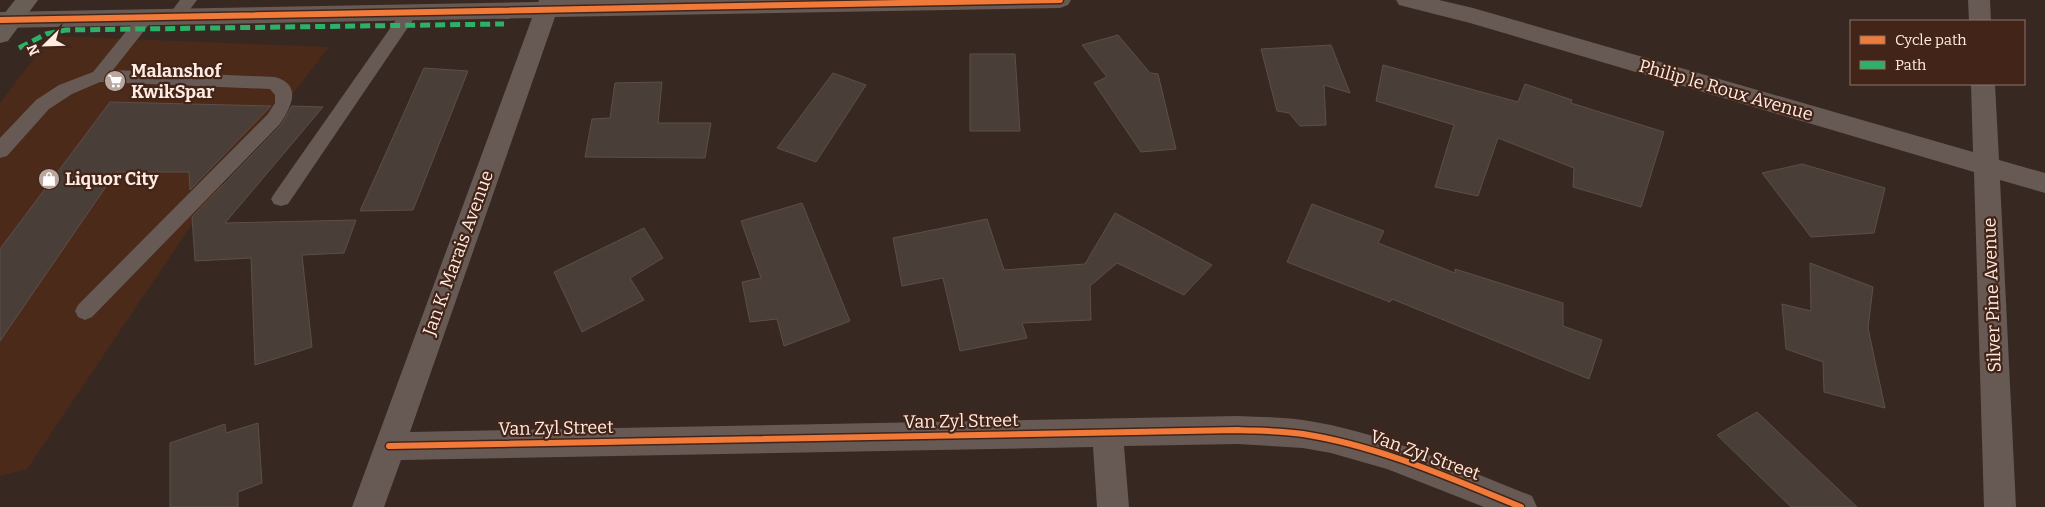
<svg xmlns="http://www.w3.org/2000/svg" width="2045" height="507" font-family="Bitter,serif">
  <rect width="100%" height="100%" fill="#382822"/>
  <path fill="#4b2a1a" d="M 51,36 L 329,47 L 192,224 L 27,469 L 0,476 L 0,103 Z"/>
  <g fill="#4a3e38" stroke="#5d4e49">
    <path d="M 1118,35 L 1150,73 L 1158,74 L 1176,149 L 1141,152 L 1094,83 L 1107,77 L 1082,45 Z"/>
    <path d="M 1331,45 L 1350,93 L 1324,85 L 1326,125 L 1300,126 L 1289,113 L 1277,111 L 1261,49 Z"/>
    <path d="M 970,54 L 1015,54 L 1020,131 L 970,131 Z"/>
    <path d="M 1383,65 L 1518,102 L 1525,84 L 1572,100 L 1571,103 L 1664,132 L 1641,207 L 1573,187 L 1574,168 L 1498,138 L 1478,196 L 1435,187 L 1454,125 L 1376,101 Z"/>
    <path d="M 424,68 L 468,71 L 413,210 L 360,211 Z"/>
    <path d="M 833,73 L 866,85 L 816,162 L 777,148 Z"/>
    <path d="M 662,82 L 658,123 L 711,123 L 705,158 L 585,157 L 592,119 L 610,118 L 615,83 Z"/>
    <path d="M 110,102 L 271,106 L 190,190 L 189,172 L 116,172 L 0,341 L 0,249 Z"/>
    <path d="M 292,106 L 323,107 L 225,223 L 356,220 L 344,253 L 302,255 L 312,347 L 255,365 L 251,258 L 195,261 L 192,217 L 281,125 Z"/>
    <path d="M 1802,164 L 1885,188 L 1874,233 L 1811,237 L 1762,173 Z"/>
    <path d="M 802,203 L 850,321 L 784,346 L 777,319 L 750,322 L 742,282 L 761,278 L 741,221 Z"/>
    <path d="M 1312,204 L 1384,231 L 1378,243 L 1455,273 L 1455,269 L 1563,303 L 1563,326 L 1602,340 L 1589,379 L 1392,299 L 1390,302 L 1287,262 Z"/>
    <path d="M 1115,213 L 1212,265 L 1184,295 L 1117,263 L 1090,286 L 1091,320 L 1022,323 L 1027,338 L 960,351 L 943,278 L 902,286 L 893,238 L 987,219 L 1004,270 L 1085,264 Z"/>
    <path d="M 644,228 L 663,258 L 630,278 L 644,300 L 582,332 L 554,272 Z"/>
    <path d="M 1810,263 L 1873,287 L 1868,328 L 1885,408 L 1824,392 L 1823,362 L 1786,349 L 1782,304 L 1811,311 Z"/>
    <path d="M 1757,412 L 1857,507 L 1791,507 L 1717,435 Z"/>
    <path d="M 258,423 L 262,483 L 238,492 L 238,507 L 170,507 L 170,443 L 225,424 L 226,433 Z"/>
  </g>
  <g fill="none" stroke-linecap="round" stroke-linejoin="round">
    <g fill="#675a55" fill-rule="evenodd">
      <path d="M 180,0 L 197,0 L 182,20 L 170,20 L 168,16 Z"/>
      <path d="M 411,5 L 417,7 L 419,11 L 288,204 L 281,206 L 274,204 L 271,199 L 274,194 L 405,7 Z"/>
      <path d="M 147,11 L 153,13 L 155,17 L 113,70 L 275,77 C 303,85 291,107 280,124 L 92,317 L 85,320 L 78,317 L 75,311 L 78,305 L 268,114 L 275,103 L 275,95 L 270,89 L 100,82 L 72,94 L 49,109 L 7,156 L 0,158 L 0,138 L 36,100 L 59,85 L 93,72 L 141,13 Z"/>
    </g>
    <g fill="#675a55" fill-rule="evenodd">
      <path d="M 539,0 L 1071,0 L 1068,5 L 1060,8 L 555,17 L 410,432 L 1238,416 C 1260,417 1282,417 1303,420 C 1383,432 1458,467 1532,496 L 1537,507 L 1484,507 L 1387,469 L 1331,453 L 1303,448 L 1238,444 L 1124,446 L 1129,507 L 1097,507 L 1093,447 L 401,460 L 384,507 L 352,507 L 532,18 L 0,28 L 0,12 L 538,2 Z"/>
      <path d="M 1396,0 L 1439,0 L 1473,8 L 1973,152 L 1971,84 L 1995,84 L 1999,160 L 2045,173 L 2045,193 L 2000,180 L 2016,507 L 1984,507 L 1974,172 L 1470,23 L 1399,5 Z"/>
      <path d="M 1968,0 L 1990,0 L 1991,21 L 1969,21 Z"/>
    </g>
    <path fill="#695e55" fill-rule="evenodd" d="M 15,0 L 38,0 L 8,41 L 0,43 L 0,19 Z"/>
    <path stroke="#2db169" stroke-width="5" stroke-dasharray="10 5" stroke-linecap="butt" d="M 19,48 L 46,34 L 66,30 L 504,24"/>
    <g stroke="#422518" stroke-width="9">
      <g id="cycleway">
        <path d="M 0,20 L 1060,0"/>
        <path d="M 389,446 L 1238,430 C 1260,431 1282,431 1303,434 C 1379,446 1450,478 1521,507"/>
      </g>
    </g>
    <use href="#cycleway" stroke="#f17a3a" stroke-width="6"/>
  </g>
  <defs>
    <g id="supermarket-disc" transform="scale(1.125)"><circle r="9.5" fill="#b9a79f" stroke="#422518"/><path d="M-6-5.5h2.5l.6 2H6L4.5 2H-2.5L-4.4-4H-6ZM-1.5 3.2a1.3 1.3 0 1 0 .1 0ZM3 3.2a1.3 1.3 0 1 0 .1 0Z" fill="#fff"/></g>
    <g id="shop-disc" transform="scale(1.125)"><circle r="9.5" fill="#b9a79f" stroke="#422518"/><path d="M-5-2.5h2.3a2.7 3.5 0 0 1 5.4 0H5L5.5 6h-11ZM-1.5-2.5h3a1.5 2.3 0 0 0-3 0Z" fill="#fff"/></g>
  </defs>
  <g fill-rule="evenodd">
    <use href="#supermarket-disc" x="115" y="81"/>
    <use href="#shop-disc" x="49" y="179"/>
  </g>
  <g text-anchor="middle" dominant-baseline="central" stroke-width="4.5" stroke-linejoin="round" paint-order="stroke">
    <g font-size="18" font-weight="bold" fill="#ffebe2" stroke="#422518" text-anchor="start">
      <text x="131" y="71">Malanshof<tspan x="131" dy="21">KwikSpar</tspan></text>
      <text x="65" y="179">Liquor City</text>
    </g>
    <g font-size="18" fill="#ffebe2" stroke="#422518">
      <text transform="translate(1726 90) rotate(16)">Philip le Roux Avenue</text>
      <text transform="translate(458 253) rotate(-70)">Jan K. Marais Avenue</text>
      <text transform="translate(1992 295) rotate(-92)">Silver Pine Avenue</text>
      <text transform="translate(961 421) rotate(-1)">Van Zyl Street</text>
      <text transform="translate(556 428) rotate(-1)">Van Zyl Street</text>
      <text transform="translate(1425 455) rotate(20)">Van Zyl Street</text>
    </g>
  </g>
  <rect x="1850" y="20" width="175" height="65" fill="#422518" stroke="#8e7469"/>
  <rect x="1860" y="36" width="25" height="8" fill="#f17a3a" stroke="#8e7469"/>
  <text x="1895" y="45" font-size="15" fill="#ffebe2">Cycle path</text>
  <rect x="1860" y="61" width="25" height="8" fill="#2db169" stroke="#8e7469"/>
  <text x="1895" y="70" font-size="15" fill="#ffebe2">Path</text>
  <g transform="translate(45 45) rotate(247)" stroke="#422518" stroke-width="4" paint-order="stroke">
  <path d="M0-4L9 19L0 12L-9 19Z" fill="#ffebe2"/>
  <text y="-8" font-size="14" font-weight="bold" text-anchor="middle" fill="#ffebe2">N</text>
  </g>
</svg>
